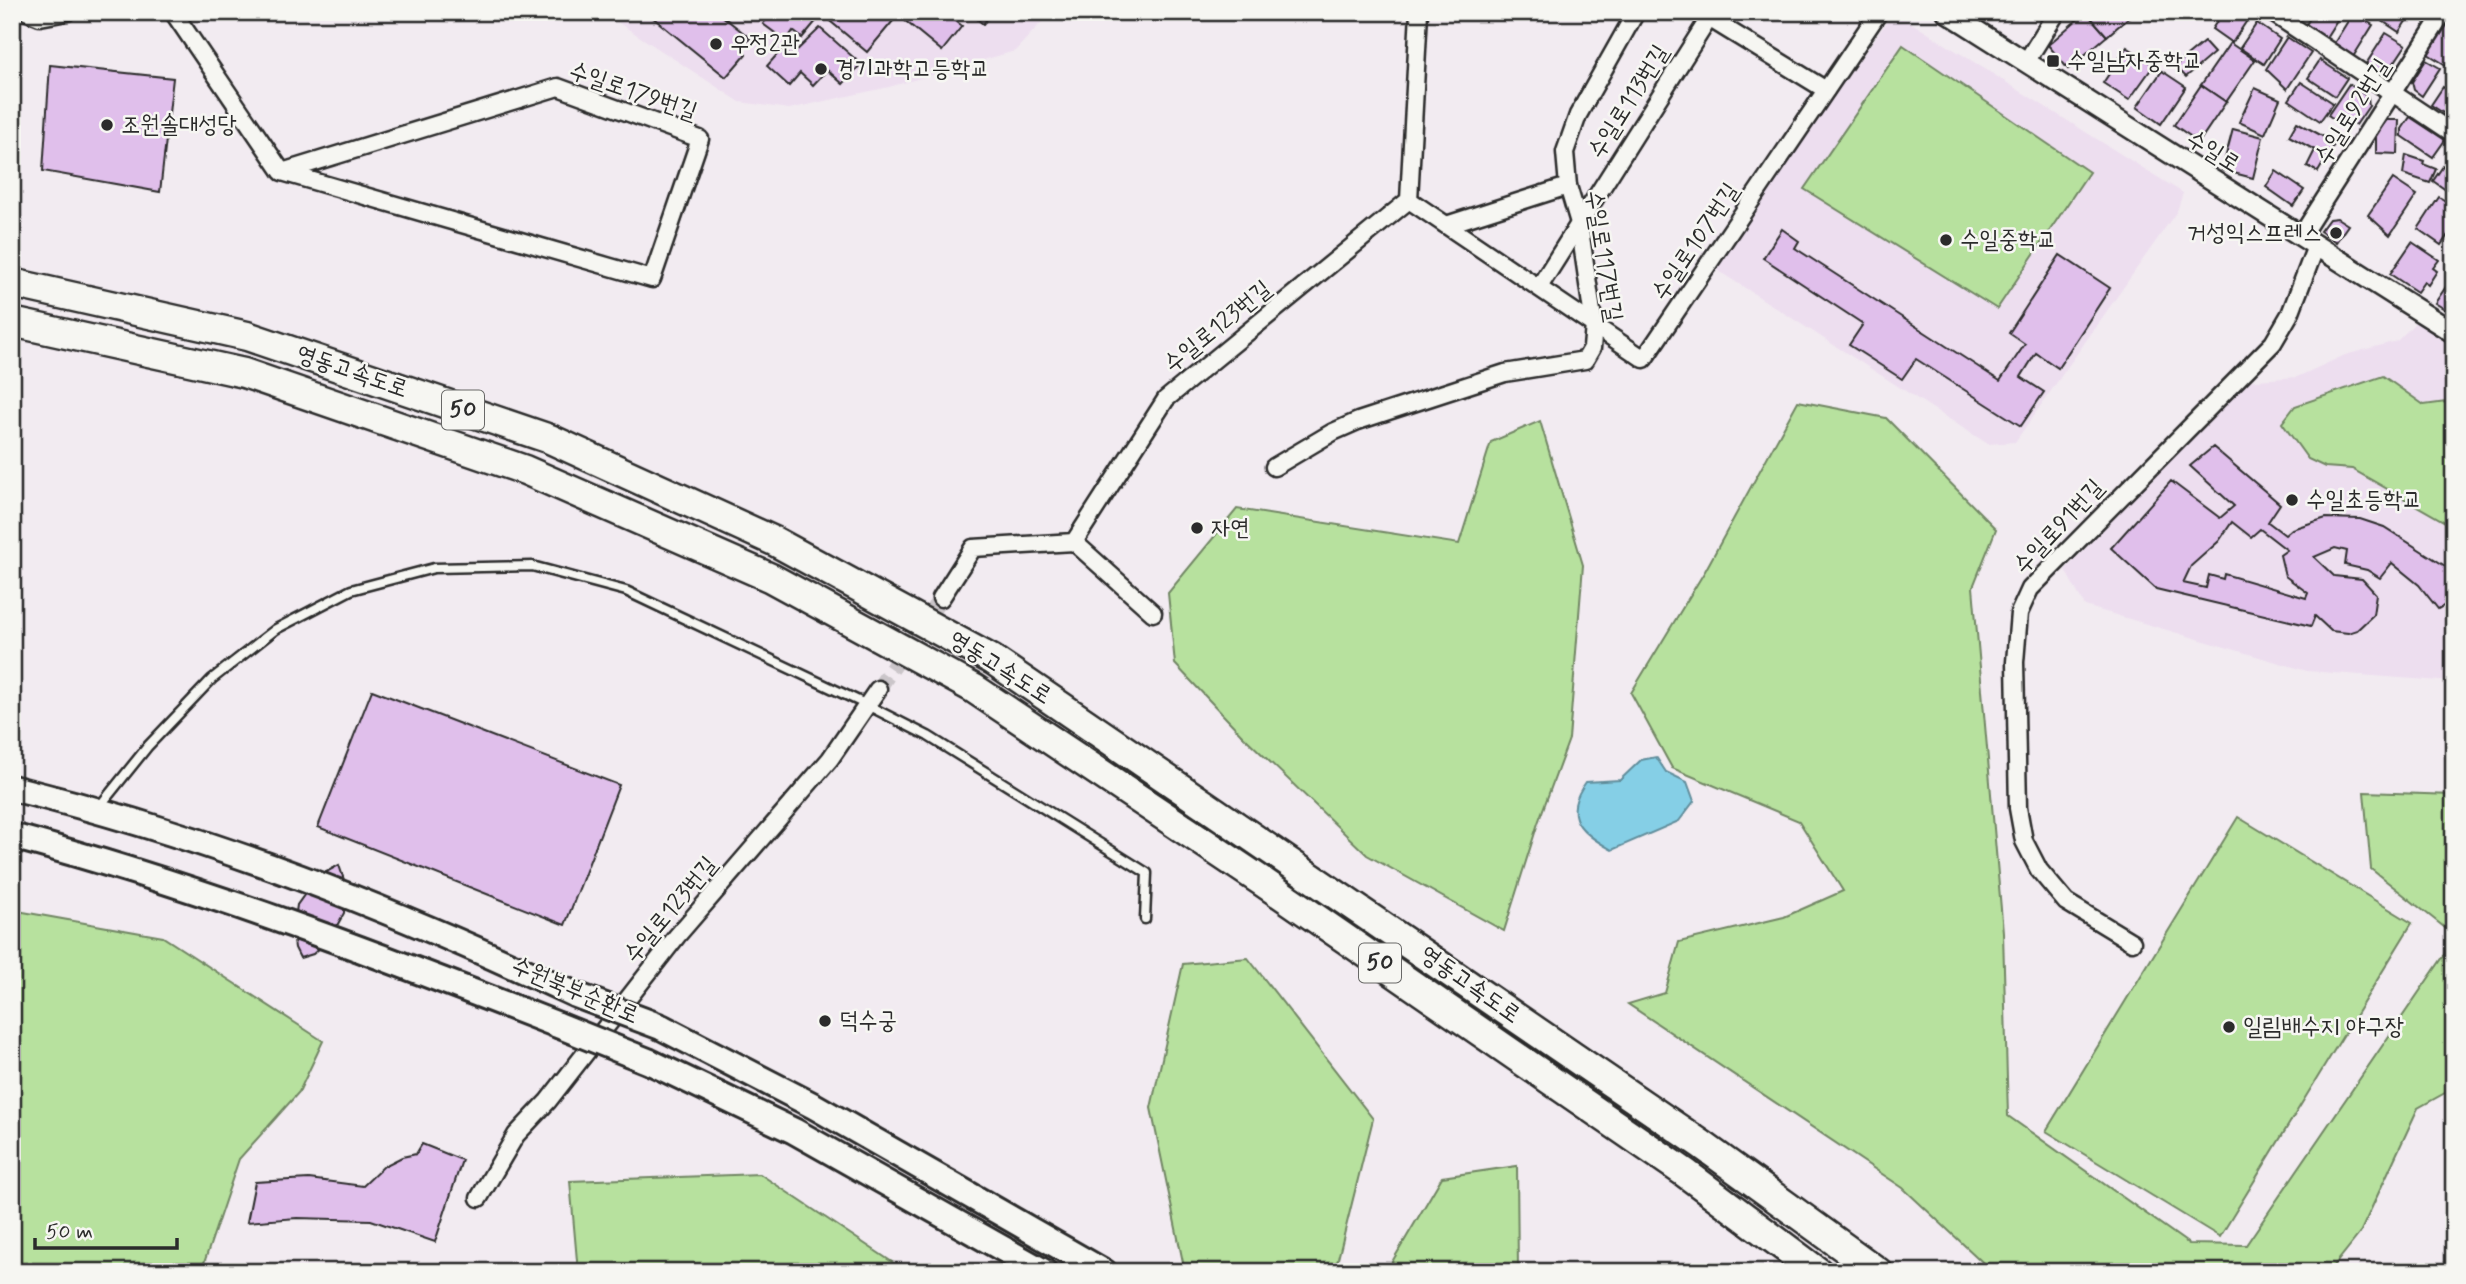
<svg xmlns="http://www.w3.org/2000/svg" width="2466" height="1284" font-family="Mynerve,'Poor Story',sans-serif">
  <rect width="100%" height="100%" fill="#f2ebf1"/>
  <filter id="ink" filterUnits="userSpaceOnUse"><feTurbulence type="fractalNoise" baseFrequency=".0143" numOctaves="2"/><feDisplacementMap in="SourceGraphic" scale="14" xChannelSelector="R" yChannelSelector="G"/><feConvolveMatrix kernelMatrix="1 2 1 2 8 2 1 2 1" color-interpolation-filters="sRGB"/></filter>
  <g filter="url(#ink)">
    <g fill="#eddeef">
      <path d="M 602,12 L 1051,12 L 1015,51 L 889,87 L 789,109 L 740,102 Z"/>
      <path d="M 1894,12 L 2183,193 L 2177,211 L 2015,442 L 1988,444 L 1717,270 L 1769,186 Z"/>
      <path d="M 2424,314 L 2454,336 L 2454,682 L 2307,671 L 2085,606 L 2065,570 L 2245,381 L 2297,377 L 2345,355 L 2397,341 Z"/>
    </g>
    <g fill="#b7e19e" stroke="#718664" stroke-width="2">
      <path d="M 1903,45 L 2089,172 L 1997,309 L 1804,189 Z"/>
      <path d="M 2383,376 L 2424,405 L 2446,402 L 2454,406 L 2454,527 L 2352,469 L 2325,467 L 2308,459 L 2282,423 L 2295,406 Z"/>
      <path d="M 1798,401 L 1886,418 L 1996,529 L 1973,587 L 2003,932 L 2008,1116 L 2189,1244 L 2246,1245 L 2454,941 L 2454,1088 L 2418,1108 L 2360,1233 L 2329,1272 L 1993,1272 L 1903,1188 L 1628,1004 L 1665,993 L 1679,942 L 1784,917 L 1843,891 L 1799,821 L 1672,768 L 1631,693 L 1705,571 Z"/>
      <path d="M 1540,421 L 1583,565 L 1569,739 L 1538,823 L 1504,931 L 1367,855 L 1243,736 L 1175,664 L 1168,593 L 1237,509 L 1459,544 L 1491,442 Z"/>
      <path d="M 2364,792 L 2454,795 L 2454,935 L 2371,869 Z"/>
      <path d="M 2238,817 L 2412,923 L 2220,1237 L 2046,1131 Z"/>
      <path d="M 12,910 L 163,937 L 323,1041 L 299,1092 L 239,1159 L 201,1272 L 12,1272 Z"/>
      <path d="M 1248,958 L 1373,1119 L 1336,1267 L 1348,1272 L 1185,1272 L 1151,1108 L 1183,964 Z"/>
      <path d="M 1517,1166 L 1518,1272 L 1386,1272 L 1442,1177 Z"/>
      <path d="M 760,1174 L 907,1272 L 578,1272 L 570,1181 Z"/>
    </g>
    <path fill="#85cfe6" stroke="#618d9b" stroke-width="2" d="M 1656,757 L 1666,772 L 1687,782 L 1694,801 L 1679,821 L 1612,850 C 1582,833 1560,817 1586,782 L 1620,780 L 1641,760 Z"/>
    <g fill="#e0bfeb" stroke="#2b2b2b" stroke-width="2" fill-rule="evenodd">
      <path d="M 646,12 L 717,12 L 750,38 L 742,50 L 746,54 L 726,77 Z"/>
      <path d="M 772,12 L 820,12 L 822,14 L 802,38 L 793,31 L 786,41 L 763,24 Z"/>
      <path d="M 837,12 L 945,12 L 962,26 L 942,51 L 898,15 L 867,52 L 830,21 Z"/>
      <path d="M 969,12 L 993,12 L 983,24 Z"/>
      <path d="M 2086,12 L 2107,36 L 2068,69 L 2048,45 Z"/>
      <path d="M 2086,12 L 2135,12 L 2107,36 Z"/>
      <path d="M 2223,12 L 2252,13 L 2232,43 L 2212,29 Z"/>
      <path d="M 2314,12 L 2342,12 L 2325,39 L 2305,26 Z"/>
      <path d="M 2378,12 L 2412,12 L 2399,32 L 2375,16 Z"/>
      <path d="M 2353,13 L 2373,25 L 2353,57 L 2333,45 Z"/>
      <path d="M 2450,18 L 2454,20 L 2454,60 L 2449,67 L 2428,54 Z"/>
      <path d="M 2257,23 L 2280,39 L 2264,64 L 2240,48 Z"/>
      <path d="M 820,28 L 861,64 L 843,84 L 827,70 L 813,85 L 800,73 L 789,86 L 767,66 L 782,49 L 790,57 Z"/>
      <path d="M 2386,33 L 2406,45 L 2390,69 L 2378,71 L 2366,64 Z"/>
      <path d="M 2287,37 L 2311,53 L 2287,89 L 2266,69 Z"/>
      <path d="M 2204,42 L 2214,53 L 2186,77 L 2175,66 Z"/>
      <path d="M 2230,43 L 2255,60 L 2226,102 L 2201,85 Z"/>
      <path d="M 2127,47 L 2154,65 L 2129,100 L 2103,83 Z"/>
      <path d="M 2320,60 L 2347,78 L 2335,96 L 2308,78 Z"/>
      <path d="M 2426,60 L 2440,68 L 2422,96 L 2414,90 L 2412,82 Z"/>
      <path d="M 50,65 L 173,78 L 160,192 L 43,171 Z"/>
      <path d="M 2162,71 L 2186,87 L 2161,124 L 2137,107 Z"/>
      <path d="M 2301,82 L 2333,103 L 2320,121 L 2289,100 Z"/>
      <path d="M 2349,84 L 2368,97 L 2369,106 L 2356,125 L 2348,120 L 2344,126 L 2328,115 Z"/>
      <path d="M 2201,85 L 2226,102 L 2199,142 L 2174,125 Z"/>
      <path d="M 2454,85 L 2454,108 L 2448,116 L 2431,105 L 2443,87 L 2450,92 Z"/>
      <path d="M 2255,88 L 2280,99 L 2265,134 L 2239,122 Z"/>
      <path d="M 2410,117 L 2445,140 L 2433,157 L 2402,136 L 2402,129 Z"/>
      <path d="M 2387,120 L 2399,120 L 2398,154 L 2376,153 L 2376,134 Z"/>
      <path d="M 2297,122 L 2335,143 L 2318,172 L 2307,166 L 2315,150 L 2289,136 Z"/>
      <path d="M 2233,129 L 2263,137 L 2253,178 L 2222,170 Z"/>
      <path d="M 2454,150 L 2454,177 L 2446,190 L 2433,181 Z"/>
      <path d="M 2406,155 L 2424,161 L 2423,164 L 2436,169 L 2430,183 L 2403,174 Z"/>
      <path d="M 2276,171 L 2304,190 L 2293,206 L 2266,187 Z"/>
      <path d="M 2393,179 L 2417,195 L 2390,235 L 2368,215 Z"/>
      <path d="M 2439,197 L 2454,206 L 2454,226 L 2441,245 L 2418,229 Z"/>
      <path d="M 2337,218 L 2348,225 L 2336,242 L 2320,231 L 2329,219 Z"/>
      <path d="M 1782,229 L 1799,241 L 1795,248 L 2000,381 L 2025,344 L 2009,333 L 2060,255 L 2110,288 L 2058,368 L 2036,353 L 2021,377 L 2044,392 L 2021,426 L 1916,359 L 1902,379 L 1849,345 L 1863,324 L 1763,258 Z"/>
      <path d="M 2412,242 L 2439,260 L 2433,268 L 2437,271 L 2428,285 L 2424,282 L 2417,292 L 2390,274 Z"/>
      <path d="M 2454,275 L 2454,315 L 2435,303 Z"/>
      <path d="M 2213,447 L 2280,504 L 2268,522 L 2285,535 L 2292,529 L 2326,518 L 2360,519 L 2384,527 L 2453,571 L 2454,600 L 2438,609 L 2419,585 L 2392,563 L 2380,578 L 2367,570 L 2345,565 L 2347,551 L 2335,548 L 2314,557 L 2334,576 L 2362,579 L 2376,594 L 2373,615 L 2357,630 L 2348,633 L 2331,631 L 2315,616 L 2311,626 L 2156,589 L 2111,548 L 2171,481 L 2220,518 L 2234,506 L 2190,466 ZM 2232,522 L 2251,537 L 2260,529 L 2287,550 L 2280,555 L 2285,576 L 2308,593 L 2306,598 L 2224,574 L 2223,579 L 2209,575 L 2206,588 L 2183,583 L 2191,566 L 2219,541 Z"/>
      <path d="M 372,690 L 619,785 L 565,925 L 318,827 Z"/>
      <path d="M 339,865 L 345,883 L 344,913 L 329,940 L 313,954 L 300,958 L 295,948 L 293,934 L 297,905 L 317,877 Z"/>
      <path d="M 422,1144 L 462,1160 L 435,1242 L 371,1220 L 297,1218 L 247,1222 L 255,1182 L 309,1179 L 363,1186 L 384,1166 L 402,1157 L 416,1154 Z"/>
    </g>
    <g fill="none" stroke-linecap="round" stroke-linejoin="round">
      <path stroke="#cac5c9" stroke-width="16" stroke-dasharray="16 8" stroke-linecap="butt" d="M 878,689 L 941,598"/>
      <g stroke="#2b2b2b" stroke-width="13">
        <path id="service" d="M 99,807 L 148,746 L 212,679 L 276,629 L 351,590 L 434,568 L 532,566 L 626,591 L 865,704 L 928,736 L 1147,873 L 1145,919"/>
      </g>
      <g stroke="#2b2b2b" stroke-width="21">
        <g id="minor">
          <path d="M 28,12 L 40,17 L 67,12"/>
          <path d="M 173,12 L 282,172 L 652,279 L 700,139 L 558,87 L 282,172"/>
          <path d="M 1699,12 L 1826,90"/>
          <path d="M 2271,12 L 2454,134"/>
          <path d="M 2026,62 L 2057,12"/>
          <path d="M 1409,200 L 1644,359 L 1879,12"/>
          <path d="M 1446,225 L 1568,186"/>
          <path d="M 2301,236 L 2444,12"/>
          <path d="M 1539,287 L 1713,12"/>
          <path d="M 1274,467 L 1333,432 L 1358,421 L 1505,373 L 1585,360 L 1592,348 L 1594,325 L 1579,223 L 1568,186 L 1565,152 L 1578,115 L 1636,12"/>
          <path d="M 1074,542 L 1153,613"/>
          <path d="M 941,598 L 973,548 L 1074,542 L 1166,399 L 1409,200 L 1419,12"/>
          <path d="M 2132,942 L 2066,902 L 2039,870 L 2024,841 L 2018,808 L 2015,662 L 2019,613 L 2030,589 L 2273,343 L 2290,314 L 2316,246"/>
          <path d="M 479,1198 L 516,1135 L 548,1101 L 677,936 L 830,759 L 878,689"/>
        </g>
      </g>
      <g stroke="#2b2b2b" stroke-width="24">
        <path id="tertiary" d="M 1947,12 L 2454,333"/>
      </g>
      <g stroke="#2b2b2b" stroke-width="30">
        <g id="trunk">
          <path d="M 12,788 C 211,837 391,908 576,995"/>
          <path d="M 12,836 C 199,886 379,955 558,1025"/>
          <path d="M 661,1027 L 814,1106 L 1104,1272"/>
          <path d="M 650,1062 L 794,1131 L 1044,1272"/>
        </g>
      </g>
      <g stroke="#2b2b2b" stroke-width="33">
        <g id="motorway">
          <path d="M 12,283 L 247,336 L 550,439 L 774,541 L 993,660 L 1701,1144 L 1878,1272"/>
          <path d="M 12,322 L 244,373 L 525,470 L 771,578 L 973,688 L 1263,882 L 1684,1172 L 1818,1272"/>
        </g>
      </g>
      <use href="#service" stroke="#f6f6f2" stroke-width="8"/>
      <use href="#minor" stroke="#f6f6f2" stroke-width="16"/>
      <use href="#tertiary" stroke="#f6f6f2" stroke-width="19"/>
      <use href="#trunk" stroke="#f6f6f2" stroke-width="24"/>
      <use href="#motorway" stroke="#f6f6f2" stroke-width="28"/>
      <g stroke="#2b2b2b" stroke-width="30" stroke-linecap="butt">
        <g id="trunk-bridge">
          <path d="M 576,995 L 661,1027"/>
          <path d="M 558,1025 L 650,1062"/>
        </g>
      </g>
      <use href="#trunk-bridge" stroke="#f6f6f2" stroke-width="24"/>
    </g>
  </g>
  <g fill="#2b2b2b" stroke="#f6f6f2" stroke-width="2.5">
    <circle cx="716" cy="44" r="7"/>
    <rect x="2046" y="54" width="14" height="14" rx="3.5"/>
    <circle cx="821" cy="69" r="7"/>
    <circle cx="107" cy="125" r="7"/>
    <circle cx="2336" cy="233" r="7"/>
    <circle cx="1946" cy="240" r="7"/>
    <circle cx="2292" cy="500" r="7"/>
    <circle cx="1197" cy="528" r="7"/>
    <circle cx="825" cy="1021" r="7"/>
    <circle cx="2229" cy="1027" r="7"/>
  </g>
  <g text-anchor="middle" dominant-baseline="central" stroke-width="5" stroke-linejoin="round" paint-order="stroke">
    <g fill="#f6f6f2" stroke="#686867" stroke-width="2">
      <rect x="442" y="390.5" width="42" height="39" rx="5"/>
      <rect x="1359" y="943.5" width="42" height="39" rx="5"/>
    </g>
    <g font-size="23" font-weight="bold" fill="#2b2b2b">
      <text x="463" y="410">50</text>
      <text x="1380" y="963">50</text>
    </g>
    <g font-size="24" fill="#2b2b2b" stroke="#f6f6f2" text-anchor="start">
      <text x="730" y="44">우정2관</text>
      <text x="2067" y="61">수일남자중학교</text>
      <text x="835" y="69">경기과학고등학교</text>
      <text x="121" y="125">조원솔대성당</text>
      <text x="2322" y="233" text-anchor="end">거성익스프레스</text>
      <text x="1960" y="240">수일중학교</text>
      <text x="2306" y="500">수일초등학교</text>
      <text x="1211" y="528">자연</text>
      <text x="839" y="1021">덕수궁</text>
      <text x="2243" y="1027">일림배수지 야구장</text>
    </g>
    <g font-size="24" fill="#2b2b2b" stroke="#f6f6f2">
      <text transform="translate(633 92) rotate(19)">수일로179번길</text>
      <text transform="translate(1629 102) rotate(-58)">수일로113번길</text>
      <text transform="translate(2353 112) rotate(-58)">수일로92번길</text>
      <text transform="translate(2213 152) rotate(32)">수일로</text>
      <text transform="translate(1696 242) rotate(-56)">수일로107번길</text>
      <text transform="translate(1603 256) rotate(81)">수일로117번길</text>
      <text transform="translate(1218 327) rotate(-39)">수일로123번길</text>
      <text transform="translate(352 372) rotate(19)">영동고속도로</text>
      <text transform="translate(2059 527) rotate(-47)">수일로91번길</text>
      <text transform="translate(1000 668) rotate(32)">영동고속도로</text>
      <text transform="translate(671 910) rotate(-50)">수일로123번길</text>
      <text transform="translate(1470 985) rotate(35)">영동고속도로</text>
      <text transform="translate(575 991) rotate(23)">수원북부순환로</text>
    </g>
  </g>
  <rect width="2466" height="1284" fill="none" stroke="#f6f6f2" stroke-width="42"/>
  <rect x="21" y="21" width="2424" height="1242" fill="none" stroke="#2b2b2b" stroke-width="2.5" filter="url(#ink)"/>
  <path d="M35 1238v10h142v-10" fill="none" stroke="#2b2b2b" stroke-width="3.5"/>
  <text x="46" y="1238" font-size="21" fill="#2b2b2b" stroke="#f6f6f2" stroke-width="5" paint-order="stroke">50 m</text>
</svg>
